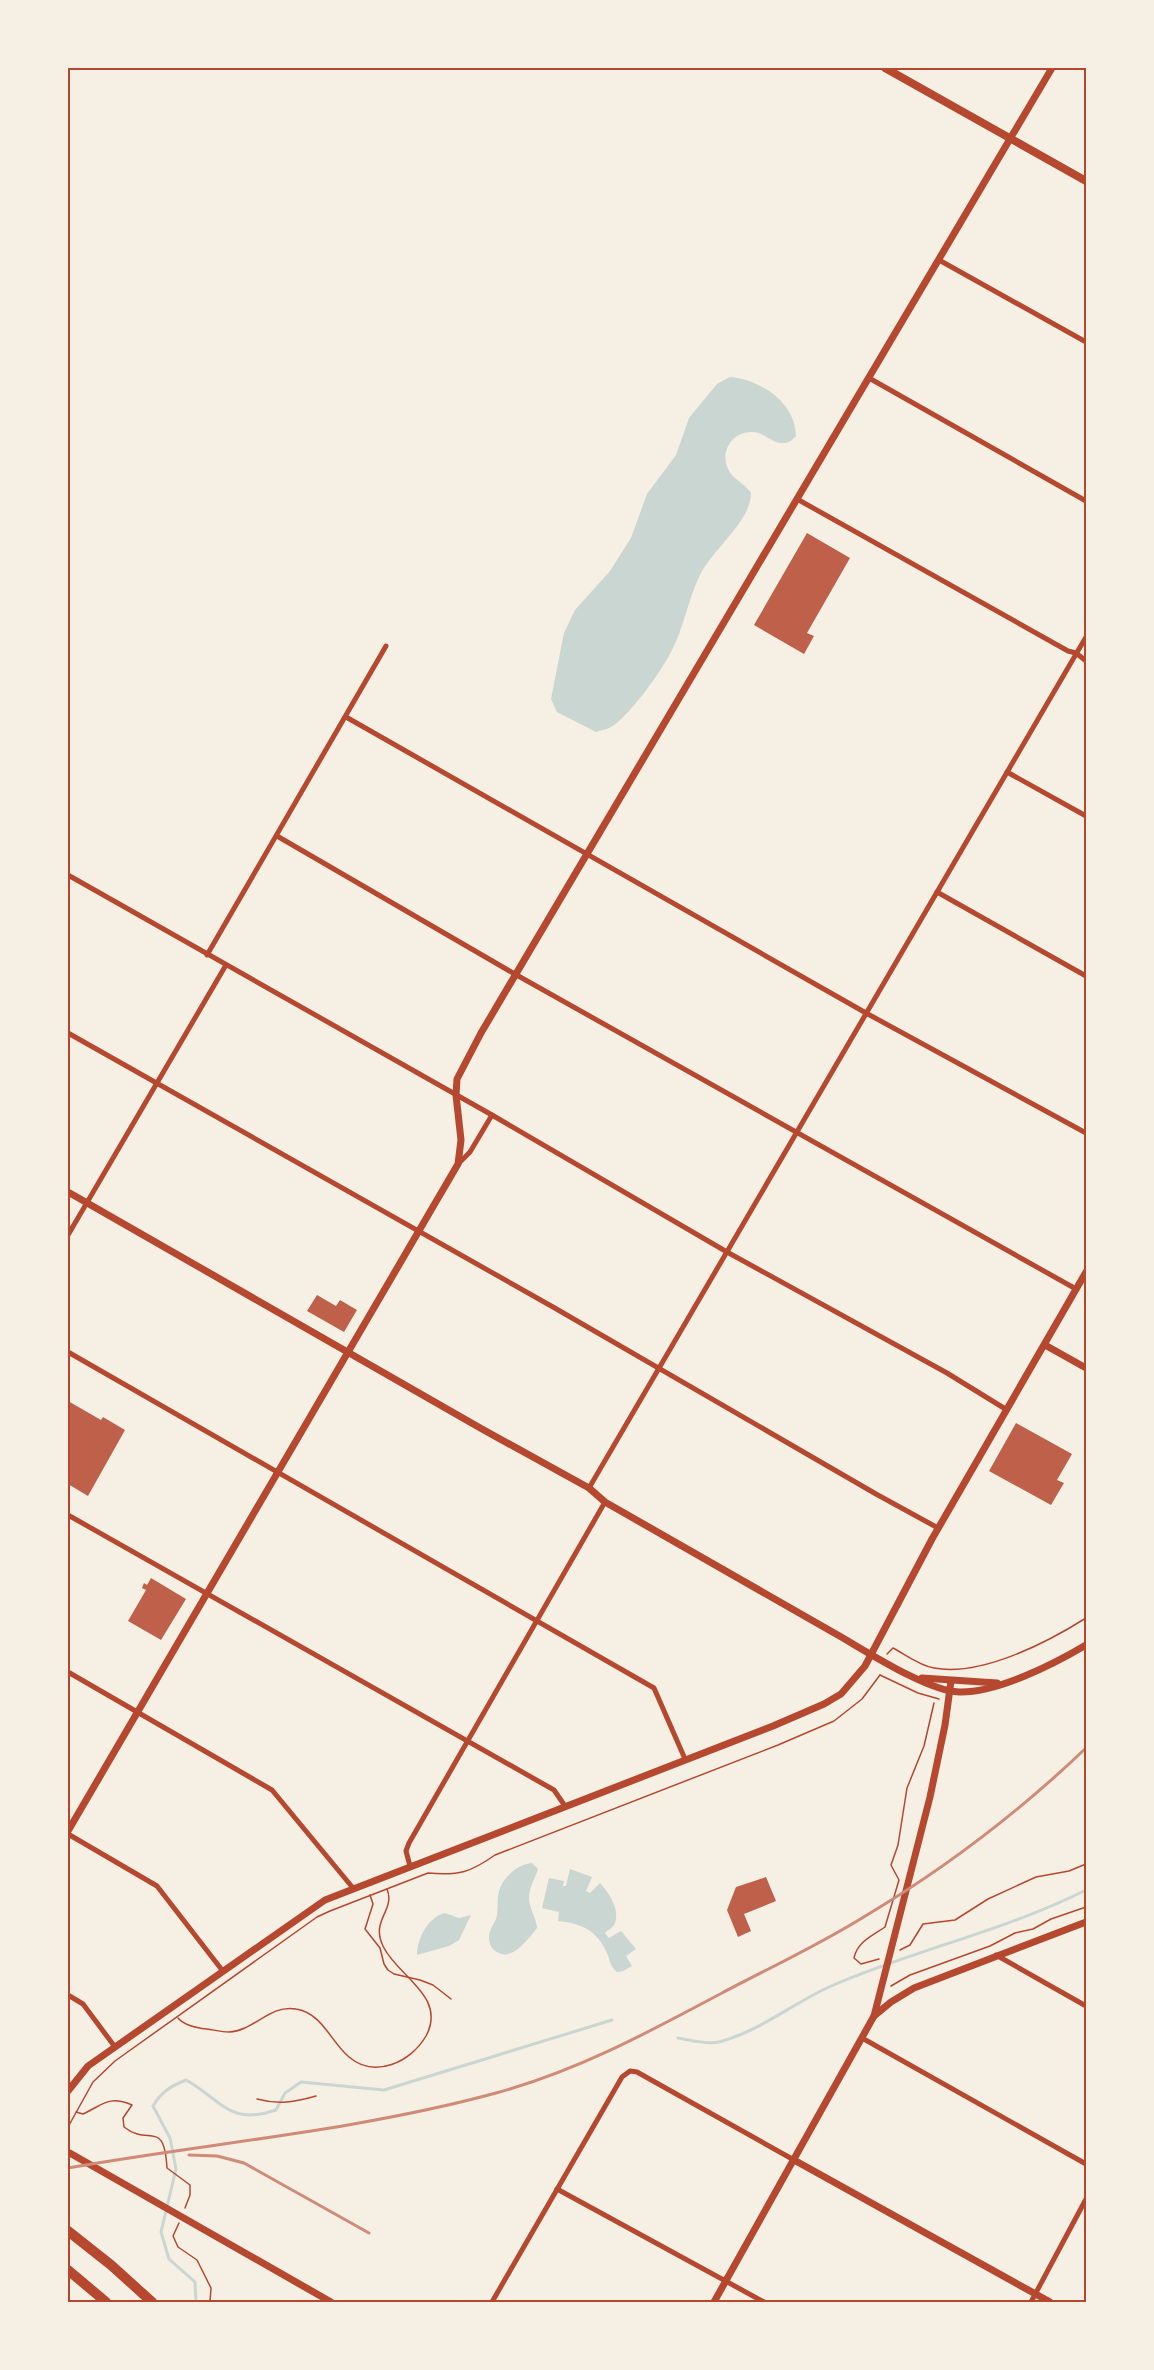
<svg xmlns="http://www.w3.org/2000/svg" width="1154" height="2370" font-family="'PT Sans',sans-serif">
  <rect width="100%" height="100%" fill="#f6efe4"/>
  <g fill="#c9d6d2">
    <path d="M 730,377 C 761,380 795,402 796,436 C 793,439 790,443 784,443 C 773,444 765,433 754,432 C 731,430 717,455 731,474 C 737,481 746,485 751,493 C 751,522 712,549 699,577 C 688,600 684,627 672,650 C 663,669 627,720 609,728 C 605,730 600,730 596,732 L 557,712 L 551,699 L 564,633 L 575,610 L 610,571 L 631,538 L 647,494 L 676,455 L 689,418 L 717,384 Z"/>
    <path d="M 532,1863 L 538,1869 C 535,1879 529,1887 529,1898 C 529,1908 536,1917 537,1928 C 529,1938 512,1962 497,1952 C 491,1949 489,1943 489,1937 C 489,1928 496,1923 497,1915 C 498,1907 497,1899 499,1891 C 503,1877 518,1864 532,1863 Z"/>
    <path d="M 570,1869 L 592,1877 L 586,1891 L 590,1893 L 600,1883 C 609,1893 620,1909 615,1923 C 614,1927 608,1930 605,1933 L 609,1938 L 621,1931 L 636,1949 L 626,1956 L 632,1966 L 623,1971 L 617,1972 C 611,1967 610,1962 608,1955 C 597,1930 583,1924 558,1921 L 559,1912 L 542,1908 L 549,1878 L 564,1881 L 563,1886 L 566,1886 Z"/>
    <path d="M 445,1913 L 459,1918 L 471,1915 L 459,1940 L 449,1946 L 417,1955 C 417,1939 428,1917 445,1913 Z"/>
  </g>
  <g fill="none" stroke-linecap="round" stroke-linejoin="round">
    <g stroke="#c9d6d2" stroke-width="3">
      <path d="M 678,2038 C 690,2040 707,2045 719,2042 C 760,2031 792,2004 829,1987 C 913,1950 1005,1931 1086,1890"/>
      <path d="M 196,2302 L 195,2282 L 169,2259 L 161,2232 L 176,2169 L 170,2138 L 153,2106 C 161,2092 171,2086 186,2080 C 222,2100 229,2126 276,2110 L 285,2093 L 301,2082 L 384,2090 L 612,2020"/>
    </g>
  </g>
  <g fill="#bf614a">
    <path d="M 807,533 L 850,558 L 807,633 L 814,636 L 804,654 L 754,625 Z"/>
    <path d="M 317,1295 L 336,1306 L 340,1300 L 357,1310 L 344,1332 L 307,1311 Z"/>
    <path d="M 68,1401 L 101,1420 L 103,1417 L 125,1430 L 88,1496 L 68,1484 L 68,1425 L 70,1421 L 68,1420 Z"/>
    <path d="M 1016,1423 L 1072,1454 L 1057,1480 L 1064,1483 L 1051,1505 L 989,1471 Z"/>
    <path d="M 151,1578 L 186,1599 L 161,1640 L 128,1621 L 146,1590 L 142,1588 L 144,1583 L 147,1585 Z"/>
    <path d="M 766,1877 L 776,1901 L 744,1914 L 751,1931 L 738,1937 L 727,1910 L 736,1887 Z"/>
  </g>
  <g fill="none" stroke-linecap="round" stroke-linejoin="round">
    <g stroke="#b5482f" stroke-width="1.5">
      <path d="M 887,1654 L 893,1648 C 906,1655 920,1666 934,1668 C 981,1677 1048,1642 1086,1618"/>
      <path d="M 880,1675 L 918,1693 L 939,1699"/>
      <path d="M 370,1895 L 373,1904 L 365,1929 L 380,1948 L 384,1964 L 388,1970 L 394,1974 L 420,1980 L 433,1985 L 451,1999"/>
      <path d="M 900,1950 L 910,1945 L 923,1924 L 955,1920 L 988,1899 L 1036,1877 L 1069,1871 L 1086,1864"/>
      <path d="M 879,1959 L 861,1964 L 854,1958 C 857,1942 873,1935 885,1927 L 899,1880 L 891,1865 L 898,1845 L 907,1788 L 924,1746 L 934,1703"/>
      <path d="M 891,1986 L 910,1975 L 990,1946 L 1015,1933 L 1033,1929 L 1051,1919 L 1086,1907"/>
      <path d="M 178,2018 C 185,2026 196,2028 207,2029 C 214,2030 222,2032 229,2032 C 254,2031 270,2004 296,2009 C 322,2013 331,2042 349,2057 C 375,2079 411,2062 426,2036 C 447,1997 399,1977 384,1948 C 369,1920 396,1911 387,1889"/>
      <path d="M 257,2099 C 279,2105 295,2102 316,2096"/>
      <path d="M 76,2112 L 83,2114 C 103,2105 108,2095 132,2105 L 123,2118 L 124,2127 C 149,2147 164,2118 167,2168 L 190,2185 L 190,2195 L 185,2208"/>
      <path d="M 68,2127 L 93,2082 L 115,2061 L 317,1917 L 330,1911 L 428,1873 C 459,1876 471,1872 495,1855 L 778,1745 L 834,1721 L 862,1699 L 880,1675"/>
      <path d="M 179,2223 L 173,2236 L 178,2247 L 197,2260 L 211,2288 L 210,2302"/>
    </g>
    <g stroke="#b5482f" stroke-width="5">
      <path d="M 939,260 L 1086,342"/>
      <path d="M 869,378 L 1086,501"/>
      <path d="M 797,499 L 1068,651 L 1076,653 L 1086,661"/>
      <path d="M 346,717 L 866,1013 L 1086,1133"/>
      <path d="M 1007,772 L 1086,816"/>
      <path d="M 277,836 L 513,973 L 1076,1289"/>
      <path d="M 68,875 L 492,1115 L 727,1252 L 947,1373 L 1007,1410"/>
      <path d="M 937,892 L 1086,976"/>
      <path d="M 207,955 L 386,646"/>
      <path d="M 68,1033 L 553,1307 L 876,1494 L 938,1528"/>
      <path d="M 458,1164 L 470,1152 L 492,1115"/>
      <path d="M 68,1235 L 226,965"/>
      <path d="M 68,1352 L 654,1688 L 685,1759"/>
      <path d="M 589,1488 L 1086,637"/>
      <path d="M 68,1515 L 554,1790 L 565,1806"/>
      <path d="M 68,1672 L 272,1790 L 353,1888"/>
      <path d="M 68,1834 L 157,1886 L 222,1970"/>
      <path d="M 410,1866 L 406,1851 L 409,1843 L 605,1502"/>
      <path d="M 996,1955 L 1086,2006"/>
      <path d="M 68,1995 L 83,2004 L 115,2047"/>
      <path d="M 862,2038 L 1086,2164"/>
      <path d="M 557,2189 L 764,2302"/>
      <path d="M 492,2302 L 622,2077 L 630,2071 L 637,2072 L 794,2160"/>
      <path d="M 1031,2302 L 1086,2199"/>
    </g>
    <g stroke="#b5482f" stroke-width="7">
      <path d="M 68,1192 L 482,1429 L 589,1488 L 605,1502 C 682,1546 759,1590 836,1634 C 866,1651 927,1691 959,1692 C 997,1693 1054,1664 1086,1645"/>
      <path d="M 1045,1345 L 1086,1368"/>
      <path d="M 922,1678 L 997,1683"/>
      <path d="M 68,1831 L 458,1164 L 461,1140 L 456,1095 L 457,1079 L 481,1033 L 1052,68"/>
      <path d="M 874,2016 L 891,2002 L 914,1988 L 1086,1922"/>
      <path d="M 68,2091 L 88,2066 L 325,1900 L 773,1726 L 824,1704 L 841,1694 L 865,1666 L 932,1539 L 1086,1272"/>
      <path d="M 68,2152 L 331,2302"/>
      <path d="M 794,2160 L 1050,2302"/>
      <path d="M 714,2302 L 874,2016 L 930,1797 L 945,1725 L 951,1681"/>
    </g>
    <path stroke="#b5482f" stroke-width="8" d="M 885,68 L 1086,181"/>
    <g stroke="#b5482f" stroke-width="10">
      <path d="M 68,2231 L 111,2265 L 152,2302"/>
      <path d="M 68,2270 L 106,2302"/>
    </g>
    <g stroke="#cf8b77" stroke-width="3">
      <path d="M 189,2155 L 217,2156 L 244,2163 L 369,2233"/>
      <path d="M 68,2168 C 210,2143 356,2131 496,2093 C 577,2071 649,2032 722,1993 C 769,1968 817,1946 862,1918 C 943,1870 1018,1813 1086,1748"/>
    </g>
  </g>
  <rect width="1154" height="2370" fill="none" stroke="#f6efe4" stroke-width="138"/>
  <rect x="69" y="69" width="1016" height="2232" fill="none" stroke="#b5482f" stroke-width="2"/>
</svg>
